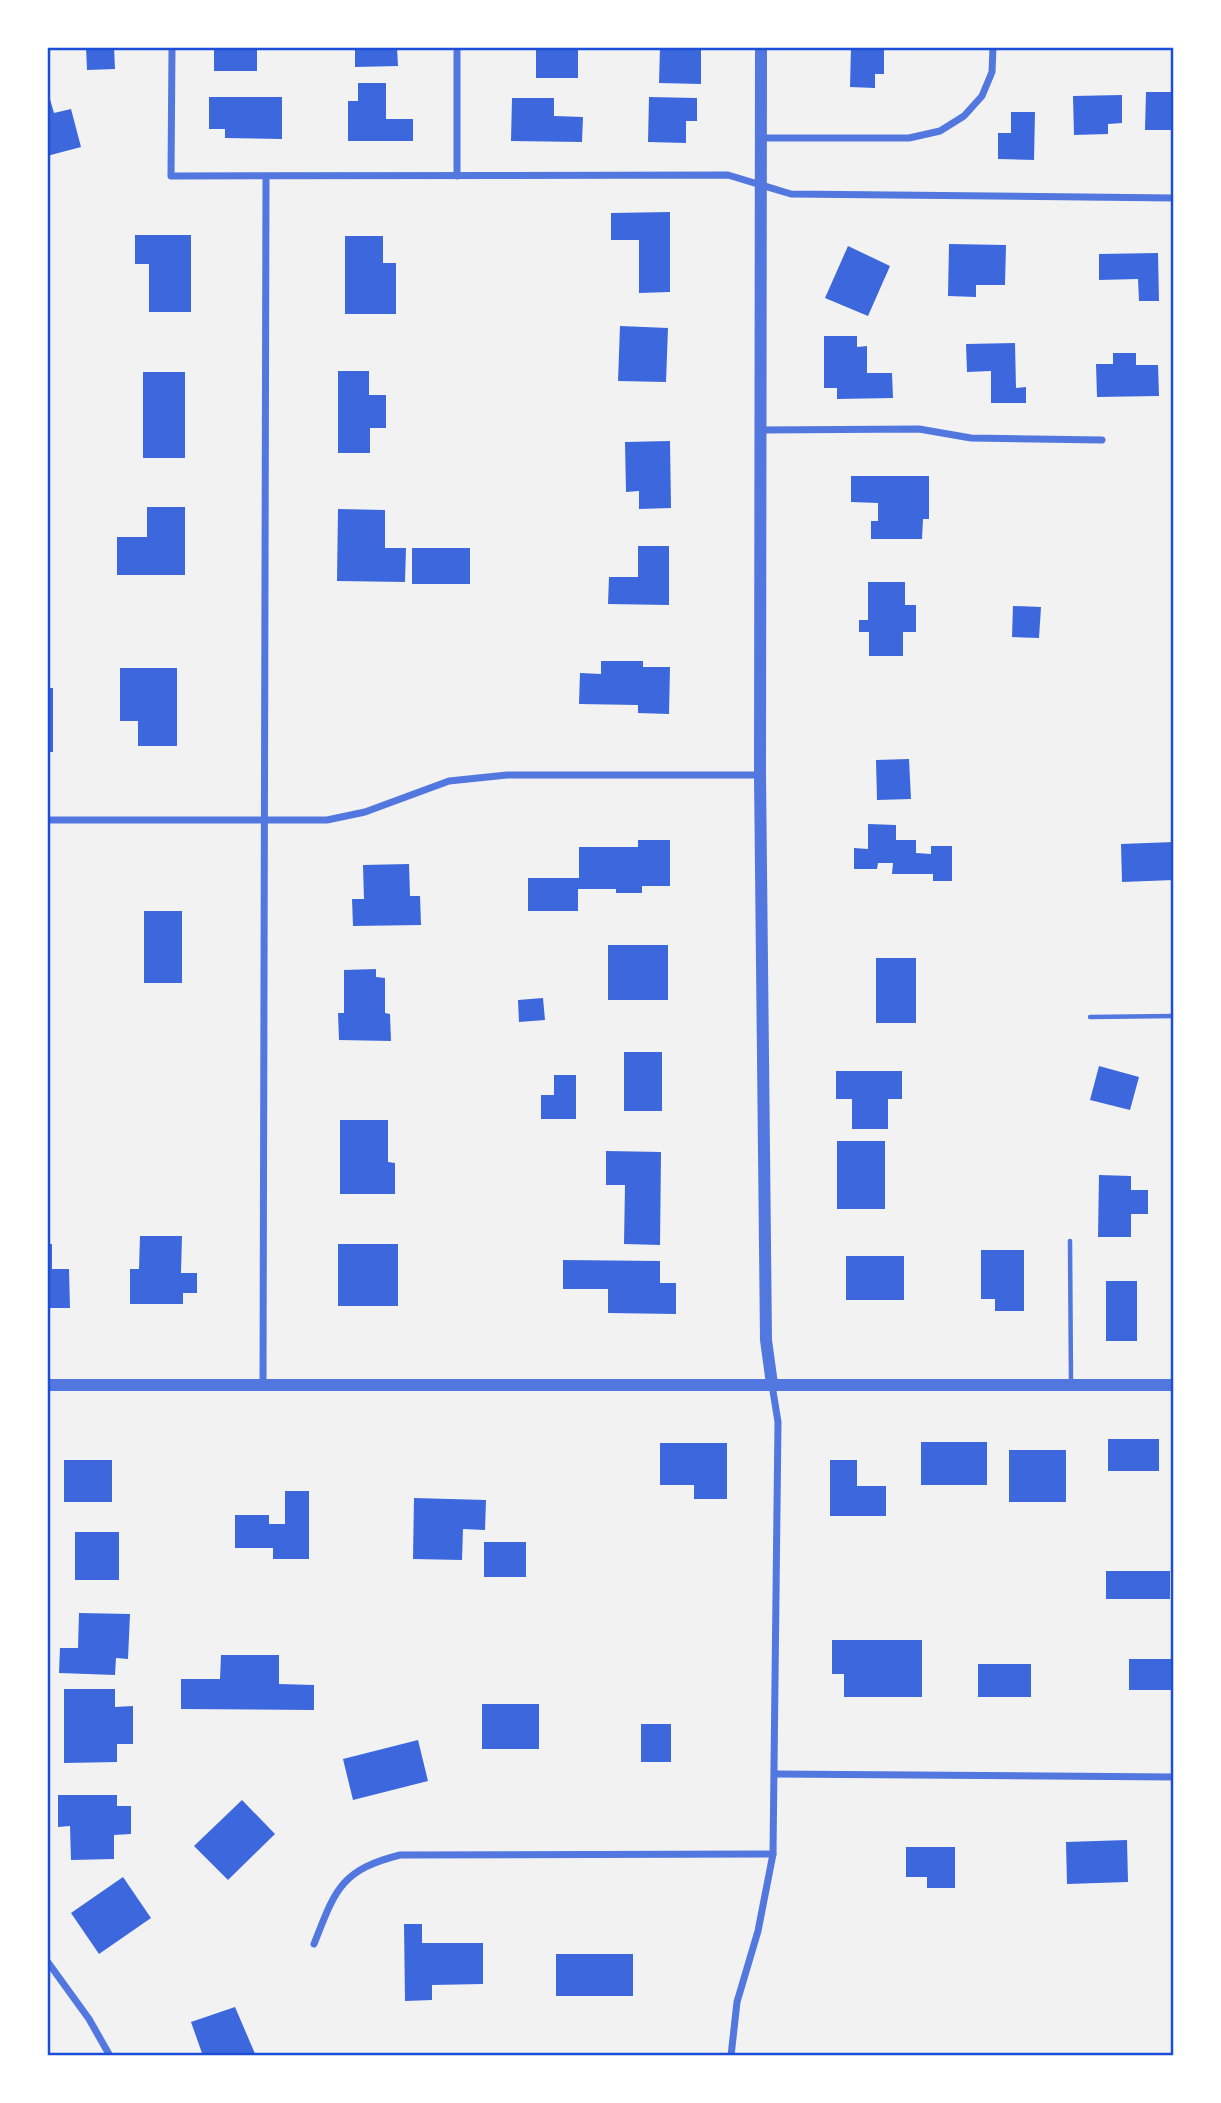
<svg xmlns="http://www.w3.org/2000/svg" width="1221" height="2103" font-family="'DM Sans',sans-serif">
  <rect width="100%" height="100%" fill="#f2f2f2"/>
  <g fill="#3d67dc">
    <path d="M 86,47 L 114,47 L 115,69 L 87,70 Z"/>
    <rect x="214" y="47" width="43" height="24"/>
    <path d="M 355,47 L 397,47 L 398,66 L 355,67 Z"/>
    <rect x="511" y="47" width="20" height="3"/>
    <rect x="536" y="47" width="42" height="31"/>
    <path d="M 660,47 L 701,47 L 701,84 L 659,83 Z"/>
    <path d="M 851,47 L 884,47 L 884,74 L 875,74 L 875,88 L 850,87 Z"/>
    <path d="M 358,83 L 386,83 L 386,119 L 413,119 L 413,141 L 348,141 L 348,101 L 358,101 Z"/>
    <path d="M 47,89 L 54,113 L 71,109 L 81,147 L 47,156 Z"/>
    <path d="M 1146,92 L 1174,92 L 1174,130 L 1145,130 Z"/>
    <path d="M 1122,95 L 1122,123 L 1108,124 L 1108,134 L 1074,135 L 1073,96 Z"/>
    <path d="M 209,97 L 282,97 L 282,139 L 225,138 L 225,129 L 209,129 Z"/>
    <path d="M 649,97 L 697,98 L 697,121 L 686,121 L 686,143 L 648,142 Z"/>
    <path d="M 512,98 L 554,98 L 554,116 L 583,117 L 582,142 L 511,141 Z"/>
    <path d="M 1011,112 L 1035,112 L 1034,160 L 998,159 L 998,133 L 1011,133 Z"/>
    <path d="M 670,212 L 670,292 L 639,293 L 639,240 L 611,240 L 611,213 Z"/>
    <path d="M 135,235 L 191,235 L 191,312 L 149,312 L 149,264 L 135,264 Z"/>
    <path d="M 345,236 L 383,236 L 383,263 L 396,263 L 396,314 L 345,314 Z"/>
    <path d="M 949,244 L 1006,245 L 1005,285 L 976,285 L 976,297 L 948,296 Z"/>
    <path d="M 848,246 L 890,266 L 868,316 L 825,298 Z"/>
    <path d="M 1158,253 L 1159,301 L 1139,301 L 1138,279 L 1099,280 L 1099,254 Z"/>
    <path d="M 620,326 L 668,328 L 666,382 L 618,381 Z"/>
    <path d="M 824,336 L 857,336 L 857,347 L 867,346 L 867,373 L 892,373 L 893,398 L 837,399 L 837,388 L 824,388 Z"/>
    <path d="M 1015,343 L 1016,388 L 1026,387 L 1026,403 L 991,403 L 991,371 L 967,372 L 966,344 Z"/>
    <path d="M 1113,353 L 1136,353 L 1136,365 L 1158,365 L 1159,396 L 1097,397 L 1096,364 L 1113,364 Z"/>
    <path d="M 338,371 L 369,371 L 369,395 L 386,395 L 386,428 L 370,428 L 370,453 L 338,453 Z"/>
    <rect x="143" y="372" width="42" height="86"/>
    <path d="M 670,441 L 671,508 L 639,509 L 639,491 L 626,492 L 625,442 Z"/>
    <path d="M 851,476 L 929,476 L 929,519 L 923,519 L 922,539 L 871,539 L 871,521 L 878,521 L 878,503 L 851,502 Z"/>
    <path d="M 147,507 L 185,507 L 185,575 L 117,575 L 117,537 L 147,537 Z"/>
    <path d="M 338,509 L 385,510 L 385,548 L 406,548 L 405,582 L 337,581 Z"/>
    <path d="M 638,546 L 669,546 L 669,605 L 608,604 L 609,577 L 638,577 Z"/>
    <rect x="412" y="548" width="58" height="36"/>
    <path d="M 868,582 L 905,582 L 905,605 L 916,605 L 916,632 L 903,632 L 903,656 L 869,656 L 869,632 L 859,632 L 859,620 L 868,620 Z"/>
    <path d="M 1013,606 L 1041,607 L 1039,638 L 1012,637 Z"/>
    <path d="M 601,661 L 643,661 L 643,667 L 670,667 L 669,714 L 638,713 L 638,705 L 579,704 L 580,673 L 601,674 Z"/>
    <path d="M 120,668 L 177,668 L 177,746 L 138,746 L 138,721 L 120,721 Z"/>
    <rect x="47" y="688" width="6" height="64"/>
    <path d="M 909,759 L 911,799 L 877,800 L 876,760 Z"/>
    <path d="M 868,824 L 896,825 L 896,840 L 916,840 L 916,853 L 931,854 L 931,846 L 952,846 L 952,881 L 933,881 L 933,874 L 892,874 L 893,863 L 878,863 L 877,869 L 854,869 L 854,848 L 868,849 Z"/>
    <path d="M 638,840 L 670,840 L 670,886 L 642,886 L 642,893 L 616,893 L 616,889 L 578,889 L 578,911 L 528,911 L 528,878 L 579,878 L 579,847 L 638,847 Z"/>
    <path d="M 1174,842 L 1174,880 L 1122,882 L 1121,844 Z"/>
    <path d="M 409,864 L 410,896 L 420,896 L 421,925 L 353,926 L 352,899 L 364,899 L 363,865 Z"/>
    <rect x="144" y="911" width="38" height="72"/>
    <rect x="608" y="945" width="60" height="55"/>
    <rect x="876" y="958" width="40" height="65"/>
    <path d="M 376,969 L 376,977 L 385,978 L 385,1013 L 390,1014 L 391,1041 L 339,1040 L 338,1013 L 344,1013 L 344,970 Z"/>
    <path d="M 543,998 L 545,1020 L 519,1022 L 518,1000 Z"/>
    <rect x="624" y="1052" width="38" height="59"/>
    <path d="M 1099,1066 L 1139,1077 L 1130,1110 L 1090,1100 Z"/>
    <path d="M 836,1071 L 902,1071 L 902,1099 L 888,1099 L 888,1129 L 852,1129 L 852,1099 L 836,1099 Z"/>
    <path d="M 554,1075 L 576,1075 L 576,1119 L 541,1119 L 541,1095 L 554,1095 Z"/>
    <path d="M 340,1120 L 388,1120 L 388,1162 L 395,1163 L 395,1194 L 340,1194 Z"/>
    <rect x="837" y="1141" width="48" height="68"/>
    <path d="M 606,1151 L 661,1152 L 660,1245 L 624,1244 L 625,1185 L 606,1185 Z"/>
    <path d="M 1099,1175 L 1131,1176 L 1131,1190 L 1148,1190 L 1148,1214 L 1131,1214 L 1131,1237 L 1098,1237 Z"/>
    <path d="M 140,1236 L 182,1236 L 181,1273 L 197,1273 L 197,1293 L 183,1293 L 183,1304 L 130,1304 L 130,1269 L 139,1269 Z"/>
    <path d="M 47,1244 L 52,1244 L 52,1269 L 69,1269 L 70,1308 L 47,1308 Z"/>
    <rect x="338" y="1244" width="60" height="62"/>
    <path d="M 981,1250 L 1024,1250 L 1024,1311 L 995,1311 L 995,1299 L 981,1299 Z"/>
    <rect x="846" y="1256" width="58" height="44"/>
    <path d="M 563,1260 L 660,1261 L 660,1283 L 676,1283 L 676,1314 L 608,1313 L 608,1289 L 563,1289 Z"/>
    <rect x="1106" y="1281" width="31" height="60"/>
    <rect x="1108" y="1439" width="51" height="32"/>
    <rect x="921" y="1442" width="66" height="43"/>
    <path d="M 660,1443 L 727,1443 L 727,1499 L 694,1499 L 694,1485 L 660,1485 Z"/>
    <rect x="1009" y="1450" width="57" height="52"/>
    <rect x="64" y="1460" width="48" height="42"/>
    <path d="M 830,1460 L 857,1460 L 857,1486 L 886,1486 L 886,1516 L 830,1516 Z"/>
    <path d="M 285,1491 L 309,1491 L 309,1559 L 273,1559 L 273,1548 L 235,1548 L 235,1515 L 269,1515 L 269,1524 L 285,1524 Z"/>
    <path d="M 414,1498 L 486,1500 L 485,1530 L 463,1529 L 462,1560 L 413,1559 Z"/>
    <rect x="75" y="1532" width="44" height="48"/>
    <rect x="484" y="1542" width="42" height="35"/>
    <rect x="1106" y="1571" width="64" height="28"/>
    <path d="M 79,1613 L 130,1614 L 128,1659 L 116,1658 L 115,1675 L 59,1673 L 60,1648 L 78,1648 Z"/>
    <path d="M 832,1640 L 922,1640 L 922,1697 L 844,1697 L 844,1674 L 832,1674 Z"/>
    <path d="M 221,1655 L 279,1655 L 279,1684 L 314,1685 L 314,1710 L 181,1709 L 181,1679 L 220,1679 Z"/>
    <rect x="1129" y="1659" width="45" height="31"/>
    <rect x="978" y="1664" width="53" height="33"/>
    <path d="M 64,1689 L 115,1689 L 115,1707 L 133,1706 L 133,1744 L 117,1744 L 117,1762 L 64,1763 Z"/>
    <rect x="482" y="1704" width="57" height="45"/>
    <rect x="641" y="1724" width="30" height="38"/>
    <path d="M 418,1740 L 428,1781 L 353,1800 L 343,1759 Z"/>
    <path d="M 58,1795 L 117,1795 L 117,1806 L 131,1806 L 131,1834 L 114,1835 L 114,1859 L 71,1860 L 70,1826 L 58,1827 Z"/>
    <path d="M 242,1800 L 275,1834 L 228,1880 L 194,1846 Z"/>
    <path d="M 1127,1840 L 1128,1882 L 1067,1884 L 1066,1842 Z"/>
    <path d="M 906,1847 L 955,1847 L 955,1888 L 927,1888 L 927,1877 L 906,1877 Z"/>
    <path d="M 123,1877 L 151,1918 L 99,1954 L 71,1913 Z"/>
    <path d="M 404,1924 L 422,1924 L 422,1943 L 483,1943 L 483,1984 L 432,1985 L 432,2000 L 405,2001 Z"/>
    <rect x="556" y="1954" width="77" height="42"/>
    <path d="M 235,2007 L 256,2056 L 203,2056 L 191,2022 Z"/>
  </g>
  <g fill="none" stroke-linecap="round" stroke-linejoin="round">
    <g stroke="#5277de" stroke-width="4.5">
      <path d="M 1090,1017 L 1174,1016"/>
      <path d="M 1070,1241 L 1071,1384"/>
    </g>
    <g stroke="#5277de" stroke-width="7">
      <path d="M 172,47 L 171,176 L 728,175 L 791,194 L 1174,198"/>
      <path d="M 457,47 L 457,176"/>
      <path d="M 761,138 L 909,138 L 940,131 L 964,116 L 982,96 L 992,72 L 993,47"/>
      <path d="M 760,430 L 919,429 L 971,438 L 1102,440"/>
      <path d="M 47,820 L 327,820 L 365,812 L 449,781 L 507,775 L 760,775"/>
      <path d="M 263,1384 L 266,177"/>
      <path d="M 775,1774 L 1174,1777"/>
      <path d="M 314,1944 C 335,1891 340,1870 400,1855 L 773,1854"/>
      <path d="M 47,1961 L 89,2019 L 110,2056"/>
      <path d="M 731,2056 L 737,2002 L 758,1931 L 773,1854 L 778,1422 L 772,1385"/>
    </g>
    <g stroke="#5277de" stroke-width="12">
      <path d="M 761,47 L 760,775 L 766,1340 L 772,1384"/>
      <path d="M 47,1385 L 1174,1385"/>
    </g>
  </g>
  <rect width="1221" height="2103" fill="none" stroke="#ffffff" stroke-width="98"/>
  <rect x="49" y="49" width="1123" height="2005" fill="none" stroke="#1d4ed8" stroke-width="2.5"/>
</svg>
